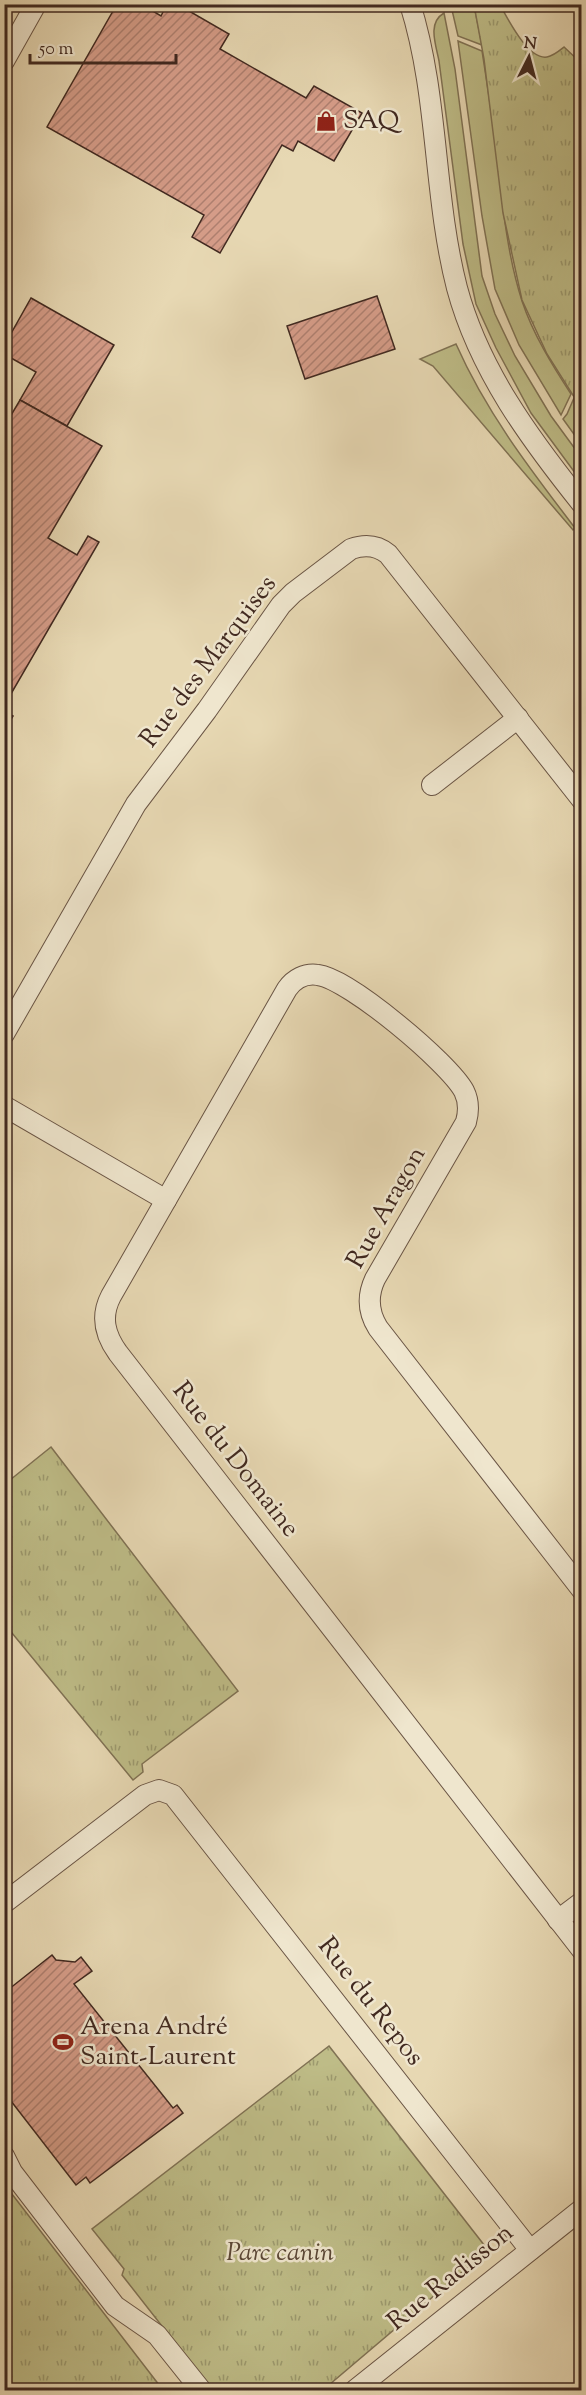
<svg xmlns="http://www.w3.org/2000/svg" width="586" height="2395" font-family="'Sorts Mill Goudy',serif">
  <defs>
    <pattern id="park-tufts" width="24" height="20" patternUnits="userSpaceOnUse" patternTransform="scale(1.5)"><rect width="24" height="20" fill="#bebc87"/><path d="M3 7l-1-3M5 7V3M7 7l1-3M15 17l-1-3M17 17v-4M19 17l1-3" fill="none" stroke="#9c996e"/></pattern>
    <pattern id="building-hatch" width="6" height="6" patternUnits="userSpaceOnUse" patternTransform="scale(1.5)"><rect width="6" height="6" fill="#d59c88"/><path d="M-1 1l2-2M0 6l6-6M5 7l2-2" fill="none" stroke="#ae7f6f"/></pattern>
  </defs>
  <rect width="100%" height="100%" fill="#e7d8b3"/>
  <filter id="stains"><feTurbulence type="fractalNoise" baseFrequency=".00333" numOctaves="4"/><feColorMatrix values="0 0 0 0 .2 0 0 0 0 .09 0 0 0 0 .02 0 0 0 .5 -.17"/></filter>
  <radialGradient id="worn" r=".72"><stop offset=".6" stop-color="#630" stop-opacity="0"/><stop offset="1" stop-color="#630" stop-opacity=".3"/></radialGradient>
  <g fill="#bebc87" stroke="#807254" stroke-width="1.5">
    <path d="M 466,5 L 474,5 L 482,45 L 458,36 L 452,10 Z"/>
    <path d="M 444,13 L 455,69 L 482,276 L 495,314 L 515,356 L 551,416 L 581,457 L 581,481 L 531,413 L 496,348 L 476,304 L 463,244 L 439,61 C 436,45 427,23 444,13 Z"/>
    <path d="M 458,41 L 482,51 C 487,83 492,115 496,147 C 502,198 506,251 522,301 C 533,334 552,365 571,394 L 561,415 L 519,345 L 495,289 L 482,216 Z"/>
    <path d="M 456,344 C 486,412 530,469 575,528 L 573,530 L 433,366 L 420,359 Z"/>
    <path d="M 574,398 L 581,408 L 581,444 L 563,419 L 567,414 Z"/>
  </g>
  <g fill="url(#park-tufts)" stroke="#807254" stroke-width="1.5">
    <path d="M 474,5 L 500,5 C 508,19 528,60 547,57 C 553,56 559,51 564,47 L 581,63 L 581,408 L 547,354 L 522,300 L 503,213 L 484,59 Z"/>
    <path d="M 51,1447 L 238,1691 L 142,1764 L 143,1772 L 133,1780 L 12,1633 L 5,1638 L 5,1484 Z"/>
    <path d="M 329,2046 L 488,2250 L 323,2390 L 212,2390 L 122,2275 L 124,2269 L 92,2229 Z"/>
    <path d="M 4,2185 L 5,2185 L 163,2390 L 5,2390 Z"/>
  </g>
  <g fill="url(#building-hatch)" stroke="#412920" stroke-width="1.5">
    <path d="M 117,4 L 141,4 L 161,16 L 167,4 L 177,4 L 229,34 L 220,49 L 306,98 L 314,86 L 362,113 L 334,161 L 298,141 L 293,151 L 282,145 L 220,253 L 192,237 L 204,215 L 47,127 Z"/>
    <path d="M 377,296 L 395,349 L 305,379 L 287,326 Z"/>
    <path d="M 31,298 L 114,345 L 67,426 L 20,400 L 36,372 L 4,354 L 4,346 Z"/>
    <path d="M 20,400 L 102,446 L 48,538 L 77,555 L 88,536 L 99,542 L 4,706 L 4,427 Z"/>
    <path d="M 4,711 L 13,716 L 4,731 Z"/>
    <path d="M 52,1955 L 56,1960 L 75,1962 L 81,1957 L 92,1971 L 74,1984 L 173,2108 L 177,2105 L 183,2113 L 90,2183 L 86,2177 L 76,2185 L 4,2092 L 4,1993 Z"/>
  </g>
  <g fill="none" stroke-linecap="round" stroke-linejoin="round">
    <g stroke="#6a5545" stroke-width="22">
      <g id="minor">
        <path d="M 410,4 C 439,96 433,195 457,288 C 479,370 530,439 582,504"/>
        <path d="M 4,61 L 36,4"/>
        <path d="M 432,785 L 518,718"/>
        <path d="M 4,1034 L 136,804 L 207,710 L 281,605 L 293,593 L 351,549 C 365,544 377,545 388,554 L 582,800"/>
        <path d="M 4,1106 L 166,1200"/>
        <path d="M 582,1590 L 378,1328 C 368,1312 367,1296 375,1279 L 466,1122 C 469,1111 469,1101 464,1091 C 449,1063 349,979 318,975 C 305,973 294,979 287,989 L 111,1296 C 100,1317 105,1335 118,1353 L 582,1950"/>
        <path d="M 4,1903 L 145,1795 L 159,1790 L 173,1795 L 530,2250"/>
        <path d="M 558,1920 L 582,1902"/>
        <path d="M 4,2156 L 12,2172 L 115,2306 L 157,2335 L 201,2390"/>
        <path d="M 355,2390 L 582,2209"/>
      </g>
    </g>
    <use href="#minor" stroke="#efe6ce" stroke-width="20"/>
  </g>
  <defs>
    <g id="shop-bare" transform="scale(1.62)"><path d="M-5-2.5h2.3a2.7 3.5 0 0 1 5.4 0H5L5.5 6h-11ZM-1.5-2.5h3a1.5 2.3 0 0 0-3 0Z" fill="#8f2418" stroke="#efe6ce" stroke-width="2.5" paint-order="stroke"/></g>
    <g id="stadium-bare" transform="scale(1.62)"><path d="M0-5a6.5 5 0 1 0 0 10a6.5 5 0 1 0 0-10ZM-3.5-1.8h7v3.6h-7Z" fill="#8f2418" stroke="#efe6ce" stroke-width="2.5" paint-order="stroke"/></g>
  </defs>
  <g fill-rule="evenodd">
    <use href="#shop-bare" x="326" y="121"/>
    <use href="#stadium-bare" x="63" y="2042"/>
  </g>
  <g text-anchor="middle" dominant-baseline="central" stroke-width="5" stroke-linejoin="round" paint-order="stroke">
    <g font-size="26" fill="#412920" stroke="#efe6ce" text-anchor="start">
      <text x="343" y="121">SAQ</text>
      <text x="80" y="2027">Arena André<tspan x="80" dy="30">Saint-Laurent</tspan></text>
    </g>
    <g font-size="26" fill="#412920" stroke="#efe6ce">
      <text transform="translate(209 662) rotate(-53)">Rue des Marquises</text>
      <text transform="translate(387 1208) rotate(-61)">Rue Aragon</text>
      <text transform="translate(235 1460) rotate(52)">Rue du Domaine</text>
      <text transform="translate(370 2002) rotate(52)">Rue du Repos</text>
      <text transform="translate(451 2278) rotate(-39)">Rue Radisson</text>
    </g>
    <g font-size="26" font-style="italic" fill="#5a4635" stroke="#efe6ce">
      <text x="280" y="2253">Parc canin</text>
    </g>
  </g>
  <rect width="586" height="2395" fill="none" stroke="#e7d8b3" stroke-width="24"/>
  <rect x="6" y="6" width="574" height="2383" fill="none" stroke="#412920" stroke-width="3"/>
  <rect x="12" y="12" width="562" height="2371" fill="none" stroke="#412920" stroke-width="1.5"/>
  <g transform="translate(529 57) rotate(6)" stroke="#efe6ce" stroke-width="4.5" paint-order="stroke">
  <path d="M0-4.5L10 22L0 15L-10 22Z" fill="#412920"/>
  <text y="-9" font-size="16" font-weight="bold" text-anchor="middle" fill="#412920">N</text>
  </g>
  <path d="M30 54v9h146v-9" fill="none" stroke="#412920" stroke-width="3"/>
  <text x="39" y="54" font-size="18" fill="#412920" stroke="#efe6ce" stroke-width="4.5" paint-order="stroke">50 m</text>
  <rect width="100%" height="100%" filter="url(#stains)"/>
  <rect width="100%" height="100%" fill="url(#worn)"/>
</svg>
